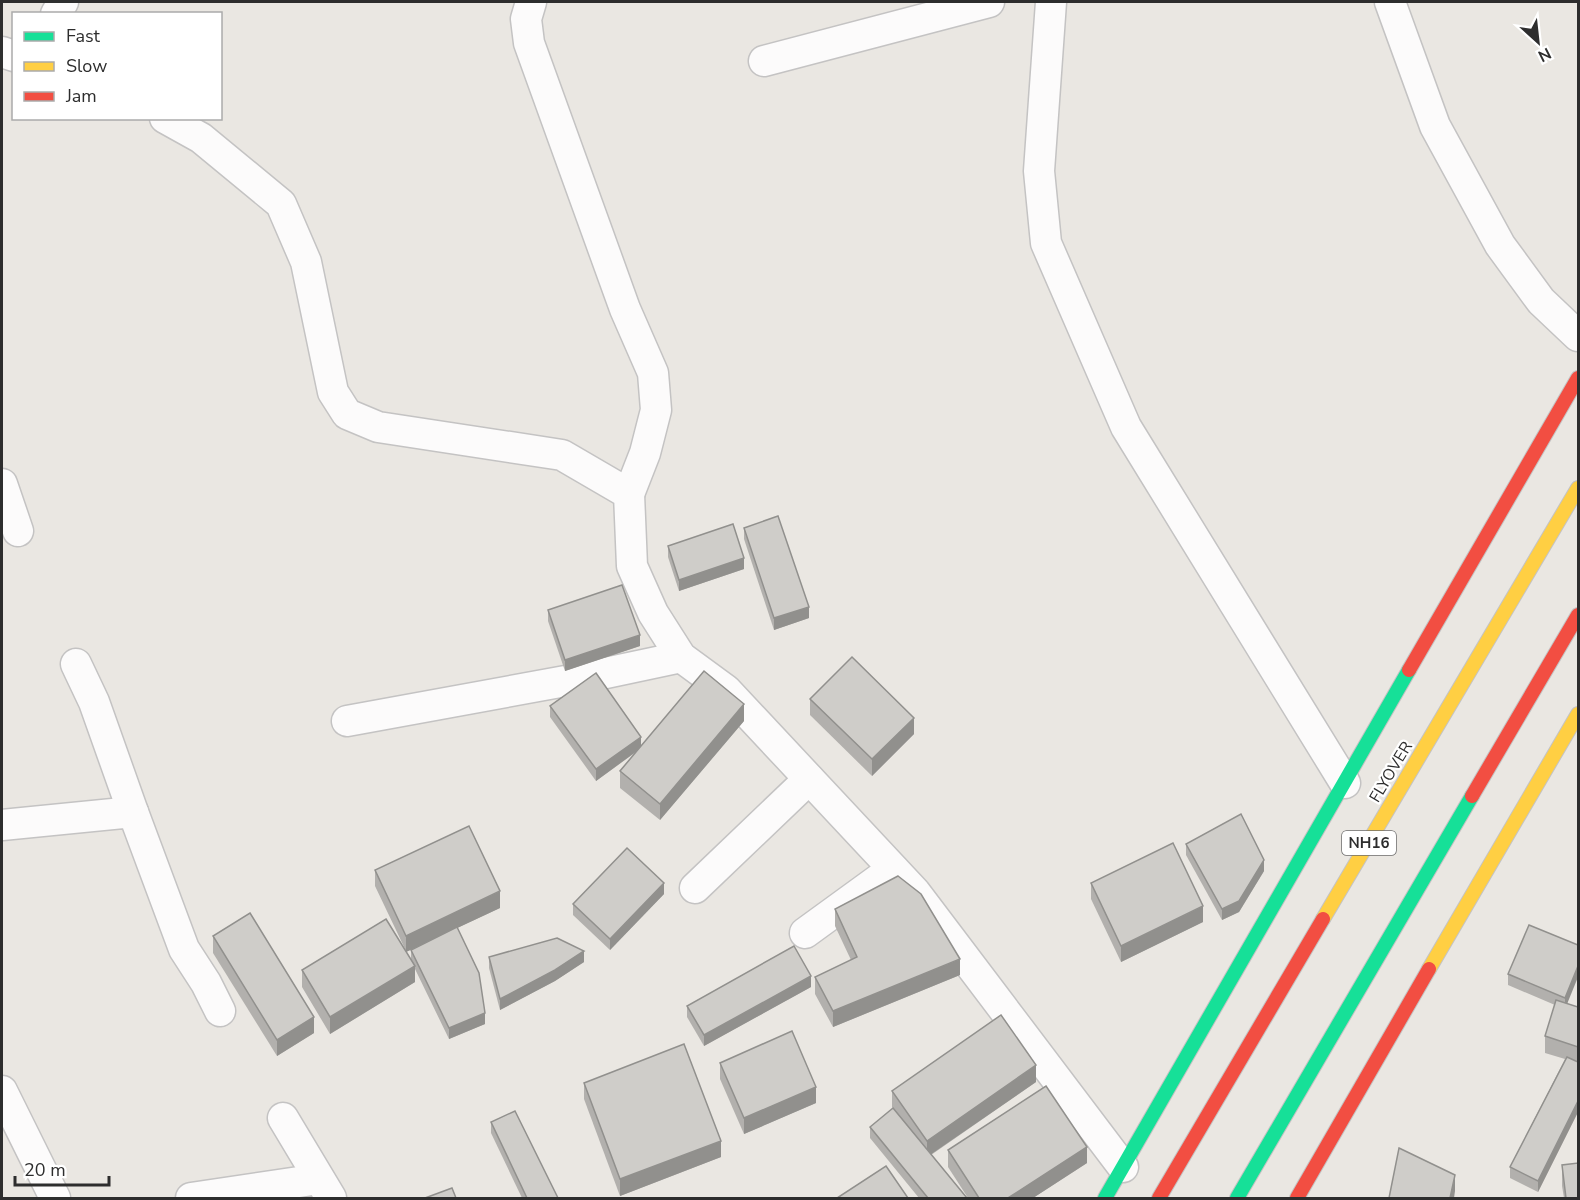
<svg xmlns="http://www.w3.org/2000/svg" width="1580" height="1200" font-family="'Nunito Sans',sans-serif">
  <rect width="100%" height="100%" fill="#eae7e2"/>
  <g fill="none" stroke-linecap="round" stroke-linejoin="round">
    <g stroke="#c4c3c3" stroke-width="33">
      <g id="street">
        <path d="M 531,2 L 526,19 L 529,43 L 625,309 L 653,373 L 656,410 L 645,453 L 629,494"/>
        <path d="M 1051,2 L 1039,171 L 1046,243 L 1126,427 L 1345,783"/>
        <path d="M 1390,2 L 1435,126 L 1500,245 L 1541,301 L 1578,336"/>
        <path d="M 56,14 L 63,2"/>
        <path d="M 2,52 L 14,56"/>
        <path d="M 764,61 L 989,2"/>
        <path d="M 165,118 L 201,138 L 281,204 L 306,262 L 333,392 L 347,414 L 378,427 L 562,455 L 629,494 L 632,566 L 653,613 L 681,657 L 726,690 L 915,892 L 1123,1167"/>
        <path d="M 2,484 L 18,531"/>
        <path d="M 76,664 L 94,702 L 133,812"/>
        <path d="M 347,721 L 582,678 L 681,657"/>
        <path d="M 2,825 L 133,812 L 184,949 L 206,983 L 220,1011"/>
        <path d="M 695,888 L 809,779"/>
        <path d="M 805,933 L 893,869"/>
        <path d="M 2,1091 L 55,1198"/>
        <path d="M 283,1118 L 331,1198"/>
        <path d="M 191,1198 L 319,1179"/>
      </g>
    </g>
    <g stroke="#c4c3c3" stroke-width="16">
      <g id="fast">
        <path d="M 1105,1198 L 1409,670"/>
        <path d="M 1237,1198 L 1472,796"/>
      </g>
    </g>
    <g stroke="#c4c3c3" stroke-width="16">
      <g id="slow">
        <path d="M 1323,919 L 1578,488"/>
        <path d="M 1429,969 L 1578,714"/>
      </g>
    </g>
    <g stroke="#c4c3c3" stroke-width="16">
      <g id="jam">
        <path d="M 1409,670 L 1578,378"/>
        <path d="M 1472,796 L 1578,615"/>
        <path d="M 1159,1198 L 1323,919"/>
        <path d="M 1297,1198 L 1429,969"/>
      </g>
    </g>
    <use href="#street" stroke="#fcfbfb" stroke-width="30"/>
    <use href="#fast" stroke="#16e098" stroke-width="14"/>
    <use href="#slow" stroke="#ffcf43" stroke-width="14"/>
    <use href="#jam" stroke="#f24e42" stroke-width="14"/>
  </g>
  <g fill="#b2b0ad" fill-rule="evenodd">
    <path d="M 744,528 L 809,618 L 774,630 L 744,539 Z"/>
    <path d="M 668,546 L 744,569 L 679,591 L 668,557 Z"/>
    <path d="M 548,610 L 640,646 L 565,671 L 548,621 Z"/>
    <path d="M 810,699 L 914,734 L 872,776 L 810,715 Z"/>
    <path d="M 550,706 L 641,746 L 744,721 L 660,820 L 620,788 L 620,771 L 636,752 L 596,781 L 550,717 Z"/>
    <path d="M 1186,844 L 1264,871 L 1239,912 L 1222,920 L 1186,855 Z"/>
    <path d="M 375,870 L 500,908 L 457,928 L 485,1024 L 449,1039 L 415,969 L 415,982 L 330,1034 L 302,987 L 302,970 L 406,951 L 375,886 ZM 427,942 L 411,950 L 411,959 L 406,952 Z"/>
    <path d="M 1091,883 L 1203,922 L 1121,962 L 1091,899 Z"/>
    <path d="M 664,894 L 610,950 L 573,915 L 573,904 Z"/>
    <path d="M 835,909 L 960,975 L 833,1027 L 815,994 L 815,977 L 851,960 L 835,926 Z"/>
    <path d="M 213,936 L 314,1033 L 277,1056 L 213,953 Z"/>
    <path d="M 1578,945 L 1567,1004 L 1578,1007 L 1578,1112 L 1538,1192 L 1510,1178 L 1510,1167 L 1565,1059 L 1545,1053 L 1545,1036 L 1555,1005 L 1508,985 L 1508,974 Z"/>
    <path d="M 489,957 L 584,962 L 555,981 L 500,1010 L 489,968 Z"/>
    <path d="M 811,987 L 704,1046 L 687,1017 L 687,1006 Z"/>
    <path d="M 720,1063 L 816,1103 L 744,1134 L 720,1079 Z"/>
    <path d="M 1036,1082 L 931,1155 L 967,1198 L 919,1198 L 870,1138 L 870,1127 L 894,1109 L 892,1107 L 892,1091 Z"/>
    <path d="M 584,1083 L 721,1157 L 620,1196 L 584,1099 Z"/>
    <path d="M 491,1122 L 558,1198 L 522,1198 L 491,1133 Z"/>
    <path d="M 948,1150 L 1087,1163 L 1033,1198 L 968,1198 L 948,1167 Z"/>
    <path d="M 1562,1165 L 1578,1198 L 1564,1198 L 1562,1186 Z"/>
  </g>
  <g fill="#91908d">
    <path d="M 744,558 L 744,569 L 679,591 L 679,580 Z"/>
    <path d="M 809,607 L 809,618 L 774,630 L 774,618 Z"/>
    <path d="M 640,635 L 640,646 L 565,671 L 565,660 Z"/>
    <path d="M 744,704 L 744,721 L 660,820 L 660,804 Z"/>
    <path d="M 914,718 L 914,734 L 872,776 L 872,759 Z"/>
    <path d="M 641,737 L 641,748 L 596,781 L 596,769 Z"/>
    <path d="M 1264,860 L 1264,871 L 1239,912 L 1222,920 L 1222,909 Z"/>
    <path d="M 664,883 L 664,894 L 610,950 L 610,939 Z"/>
    <path d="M 500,891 L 500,908 L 406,952 L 406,936 Z"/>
    <path d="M 1203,906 L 1203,922 L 1121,962 L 1121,946 Z"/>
    <path d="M 584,951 L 584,962 L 555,981 L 500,1010 L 500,999 Z"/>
    <path d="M 960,959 L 960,975 L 833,1027 L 833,1011 Z"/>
    <path d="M 415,966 L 415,982 L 330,1034 L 330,1017 Z"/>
    <path d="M 1578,966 L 1578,977 L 1565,1009 L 1565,998 Z"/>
    <path d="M 811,976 L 811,987 L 704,1046 L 704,1035 Z"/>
    <path d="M 485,1013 L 485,1024 L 449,1039 L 449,1028 Z"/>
    <path d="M 314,1017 L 314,1033 L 277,1056 L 277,1040 Z"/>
    <path d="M 1036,1065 L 1036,1082 L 927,1157 L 927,1141 Z"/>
    <path d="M 816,1087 L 816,1103 L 744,1134 L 744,1118 Z"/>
    <path d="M 1578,1101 L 1578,1112 L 1538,1192 L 1538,1181 Z"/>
    <path d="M 721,1141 L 721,1157 L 620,1196 L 620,1179 Z"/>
    <path d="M 1087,1147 L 1087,1163 L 1033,1198 L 1008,1198 Z"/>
    <path d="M 1455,1175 L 1455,1191 L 1454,1198 L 1450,1198 Z"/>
  </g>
  <g fill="#cfcdc9" stroke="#91908d" stroke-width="1.5">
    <path d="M 778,516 L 809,607 L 774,618 L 744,528 Z"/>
    <path d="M 733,524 L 744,558 L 679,580 L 668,546 Z"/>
    <path d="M 622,585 L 640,635 L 565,660 L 548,610 Z"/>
    <path d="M 852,657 L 914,718 L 872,759 L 810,699 Z"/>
    <path d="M 704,671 L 744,704 L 660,804 L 620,771 Z"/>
    <path d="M 596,673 L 641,737 L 596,769 L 550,706 Z"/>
    <path d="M 1241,814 L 1264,860 L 1239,901 L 1222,909 L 1186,844 Z"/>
    <path d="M 469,826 L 500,891 L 406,936 L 375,870 Z"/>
    <path d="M 1173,843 L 1203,906 L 1121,946 L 1091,883 Z"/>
    <path d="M 627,848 L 664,883 L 610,939 L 573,904 Z"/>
    <path d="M 898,876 L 921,894 L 960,959 L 833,1011 L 815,977 L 857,957 L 835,909 Z"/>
    <path d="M 250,913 L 314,1017 L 277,1040 L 213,936 Z"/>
    <path d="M 386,919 L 415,966 L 330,1017 L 302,970 Z"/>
    <path d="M 1529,925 L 1578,945 L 1578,966 L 1565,998 L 1508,974 Z"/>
    <path d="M 457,927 L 479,973 L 485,1013 L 449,1028 L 411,950 Z"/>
    <path d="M 557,938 L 584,951 L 555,970 L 500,999 L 489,957 Z"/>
    <path d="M 794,946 L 811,976 L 704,1035 L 687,1006 Z"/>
    <path d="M 1556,1000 L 1578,1007 L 1578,1047 L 1545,1036 Z"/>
    <path d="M 1001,1015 L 1036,1065 L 927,1141 L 892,1091 Z"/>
    <path d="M 792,1031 L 816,1087 L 744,1118 L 720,1063 Z"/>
    <path d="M 684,1044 L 721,1141 L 620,1179 L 584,1083 Z"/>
    <path d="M 1567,1057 L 1578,1062 L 1578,1101 L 1538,1181 L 1510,1167 Z"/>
    <path d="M 1046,1086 L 1087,1147 L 1008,1198 L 979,1198 L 948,1150 Z"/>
    <path d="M 893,1108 L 967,1198 L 928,1198 L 870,1127 Z"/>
    <path d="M 515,1111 L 558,1198 L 527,1198 L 491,1122 Z"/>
    <path d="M 1399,1148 L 1455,1175 L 1450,1198 L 1389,1198 Z"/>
    <path d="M 1578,1163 L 1578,1198 L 1566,1198 L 1562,1165 Z"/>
    <path d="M 886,1166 L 908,1198 L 837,1198 Z"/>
    <path d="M 452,1188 L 456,1198 L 425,1198 Z"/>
  </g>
  <g text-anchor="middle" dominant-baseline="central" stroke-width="4.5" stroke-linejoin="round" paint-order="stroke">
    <rect fill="#fff" stroke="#6c6c6c" stroke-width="1.5" x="1342" y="831" width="54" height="24" rx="4.5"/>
    <g font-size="15" font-weight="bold" fill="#2d2d2d">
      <text x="1369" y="843">NH16</text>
    </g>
    <g font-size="16" fill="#2d2d2d" stroke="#fff">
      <text transform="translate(1391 772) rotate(-59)">FLYOVER</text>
    </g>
  </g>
  <rect width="1580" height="1200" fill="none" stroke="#2d2d2d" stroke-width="6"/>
  <rect x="12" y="12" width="210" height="108" fill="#ffffff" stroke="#ababab" stroke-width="1.5"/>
  <rect x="24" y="32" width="30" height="9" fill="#16e098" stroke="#ababab" stroke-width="1.5"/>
  <text x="66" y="42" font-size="18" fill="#2d2d2d">Fast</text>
  <rect x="24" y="62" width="30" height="9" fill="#ffcf43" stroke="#ababab" stroke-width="1.5"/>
  <text x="66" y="72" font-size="18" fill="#2d2d2d">Slow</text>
  <rect x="24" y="92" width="30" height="9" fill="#f24e42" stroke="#ababab" stroke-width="1.5"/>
  <text x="66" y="102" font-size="18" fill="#2d2d2d">Jam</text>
  <g transform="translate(1538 42) rotate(153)" stroke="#ffffff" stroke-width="4.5" paint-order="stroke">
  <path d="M0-4.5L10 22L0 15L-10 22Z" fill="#2d2d2d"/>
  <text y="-9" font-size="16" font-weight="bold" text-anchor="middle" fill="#2d2d2d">N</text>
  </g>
  <path d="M15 1176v9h94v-9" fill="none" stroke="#2d2d2d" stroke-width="3"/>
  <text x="24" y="1176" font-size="18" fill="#2d2d2d" stroke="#ffffff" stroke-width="4.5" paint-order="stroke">20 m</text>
</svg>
